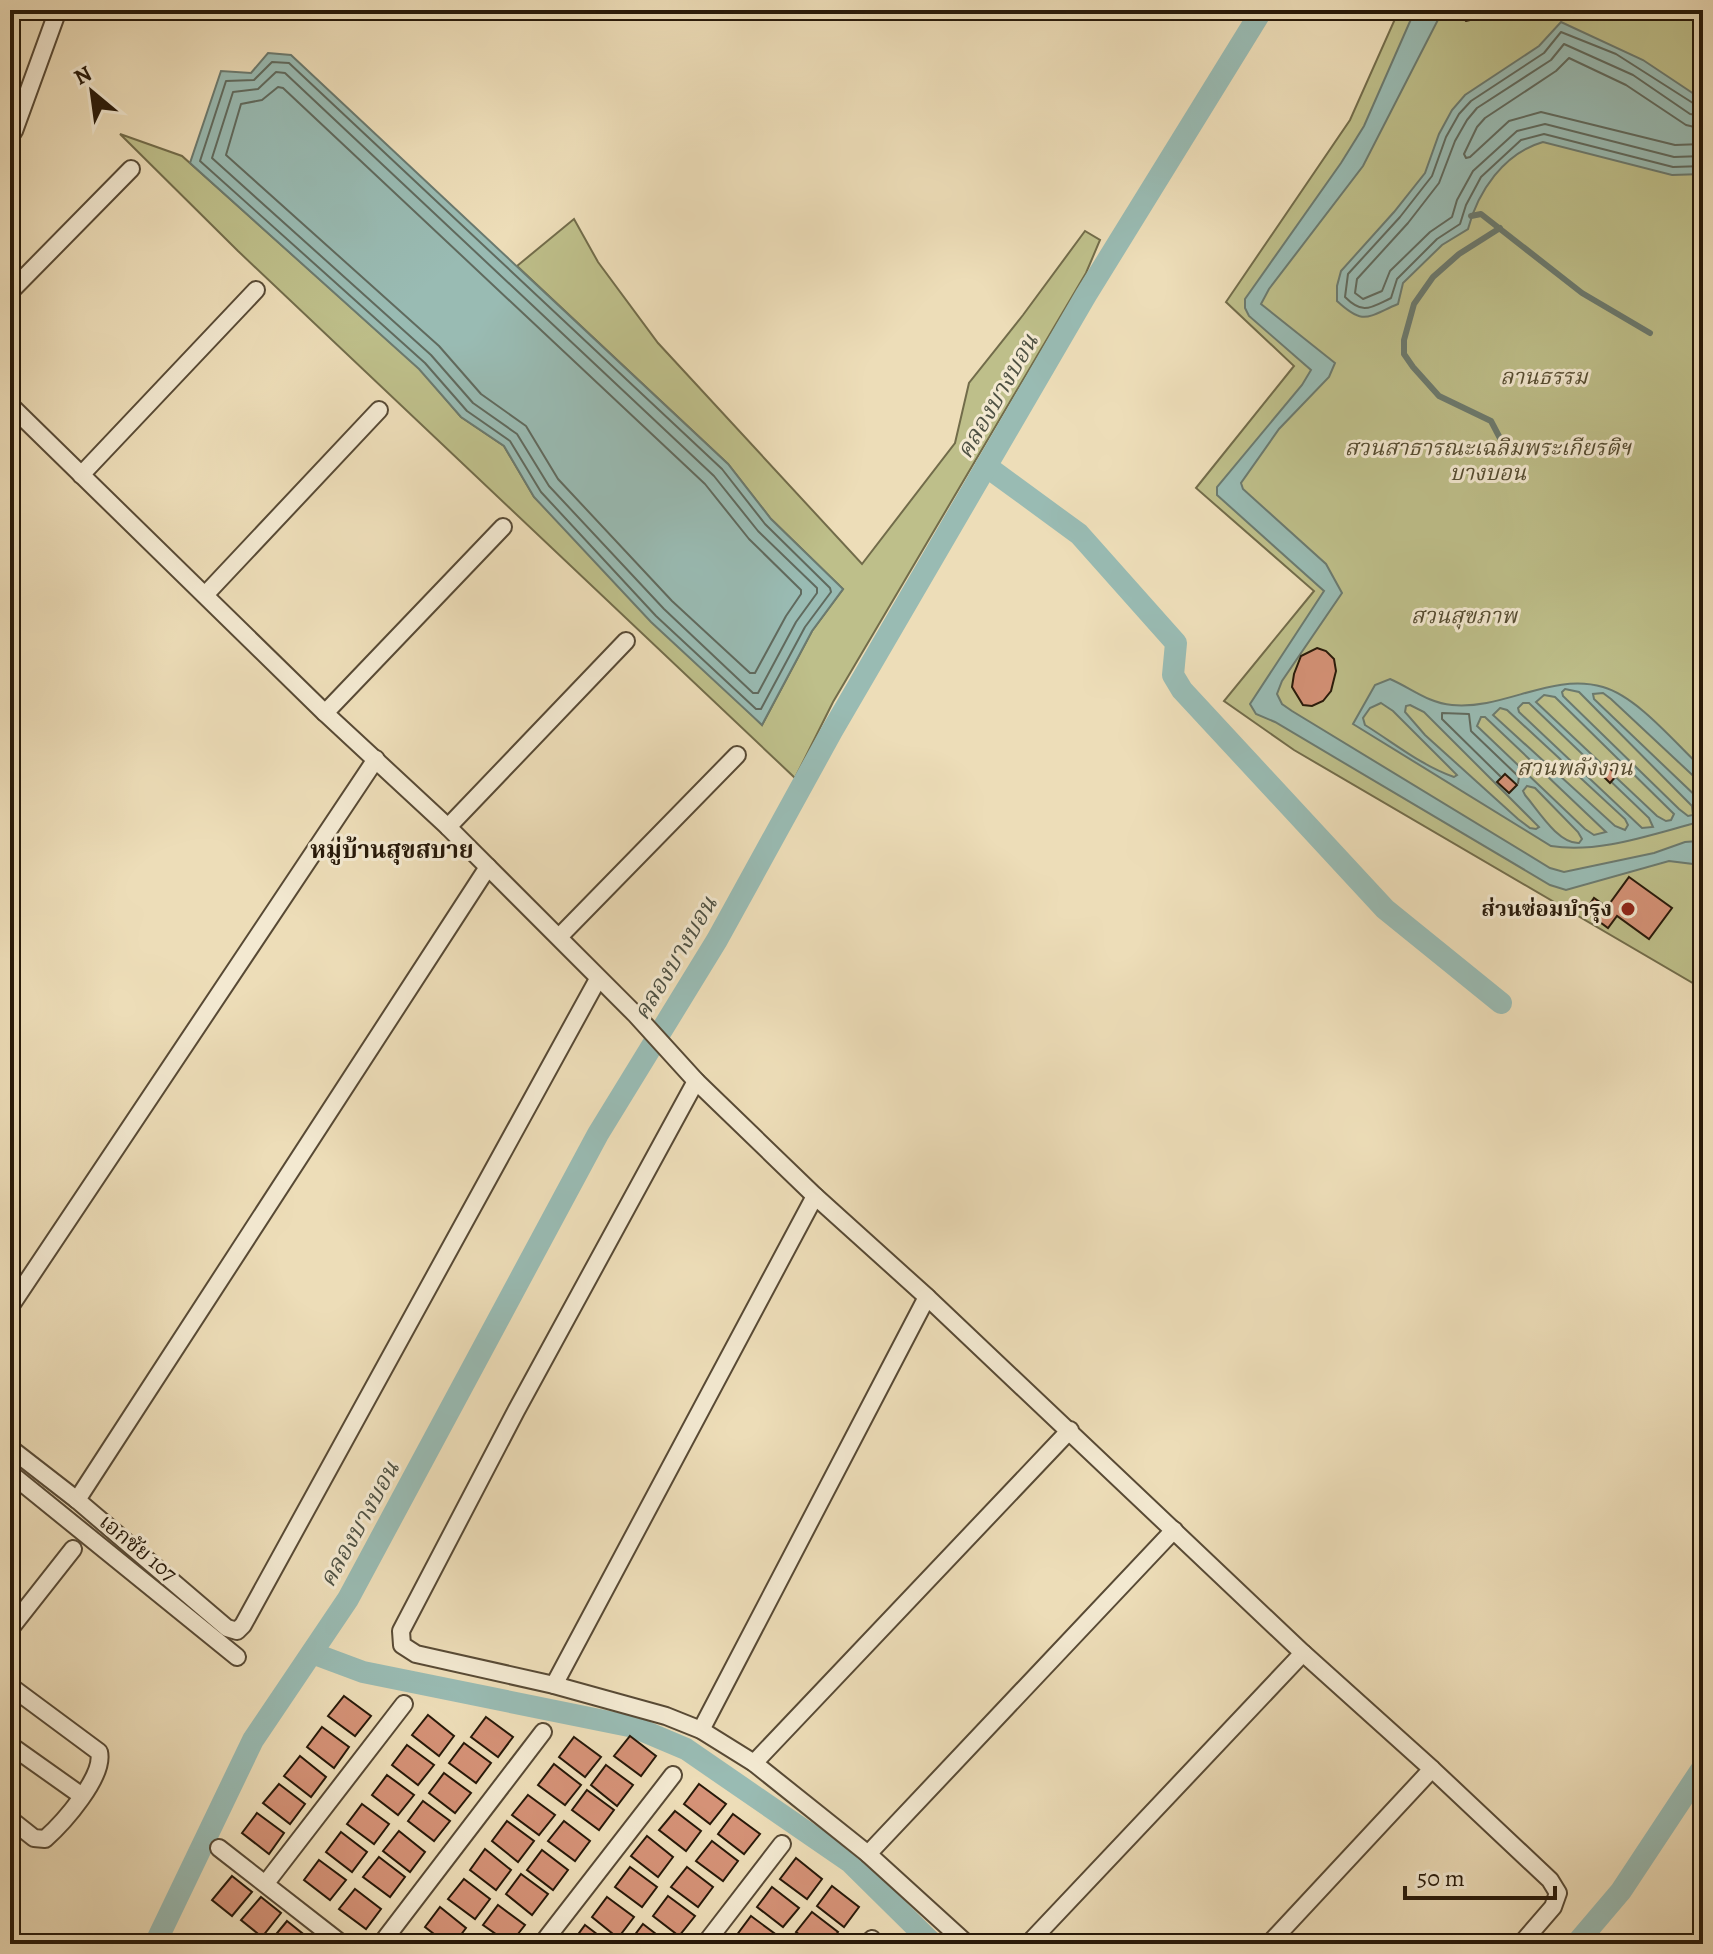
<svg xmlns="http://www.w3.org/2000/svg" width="1713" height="1954" font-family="Alegreya,'Noto Serif Thai',serif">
  <rect width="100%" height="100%" fill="#edddb8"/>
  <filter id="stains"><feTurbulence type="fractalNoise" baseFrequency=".0025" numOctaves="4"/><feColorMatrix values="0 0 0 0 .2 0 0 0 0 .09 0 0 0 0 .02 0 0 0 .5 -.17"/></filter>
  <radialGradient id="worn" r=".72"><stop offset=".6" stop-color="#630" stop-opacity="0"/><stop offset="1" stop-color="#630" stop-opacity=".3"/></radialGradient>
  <g fill="#bebf8a" stroke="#726c4a" stroke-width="2">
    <path d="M 1399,10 L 1703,10 L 1703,989 L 1294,750 L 1224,701 L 1314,591 L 1196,488 L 1294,366 L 1226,302 L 1350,120 Z"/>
    <path d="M 120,134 L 182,156 L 420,369 L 461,417 L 504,446 L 534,497 L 762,725 L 812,631 L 843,589 L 771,519 L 728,464 L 517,266 L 574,219 L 598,262 L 658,343 L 862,564 L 955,443 L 969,383 L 1023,315 L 1085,231 L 1100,240 L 1086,273 L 833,702 L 795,778 L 238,251 Z"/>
  </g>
  <g fill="#99bbb3" stroke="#6b7a6f" stroke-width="2" fill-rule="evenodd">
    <path d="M 1415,10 L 1443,10 L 1363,166 L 1269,289 L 1261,304 L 1335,363 L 1329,377 L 1279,429 L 1241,483 L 1243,489 L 1326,564 L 1342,593 L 1282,681 L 1277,694 L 1282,704 L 1292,711 L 1550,868 L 1564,872 L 1654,853 L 1685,842 L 1698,841 L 1703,844 L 1703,872 L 1693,864 L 1669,861 L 1566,890 L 1550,885 L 1275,722 L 1256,714 L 1250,704 L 1324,591 L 1217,495 L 1217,487 L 1302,385 L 1311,370 L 1249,316 L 1245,308 L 1245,299 L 1341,163 L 1364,126 Z"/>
    <path d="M 1561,22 L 1643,60 L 1703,100 L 1703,174 L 1672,175 L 1543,142 C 1504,153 1478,191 1468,229 L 1442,245 L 1403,283 L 1398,304 C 1367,317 1364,326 1337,301 L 1337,286 L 1341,271 L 1394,212 L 1425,173 L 1439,134 L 1452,110 L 1465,95 L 1539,46 Z"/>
    <path d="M 268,53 L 291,55 L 728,464 L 771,519 L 843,589 L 812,631 L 762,725 L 651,622 L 534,497 L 504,446 L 461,417 L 419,369 L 190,163 L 221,71 L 251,73 Z"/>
    <path d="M 1390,679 C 1411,688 1428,703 1452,705 C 1504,710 1552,672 1603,687 C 1638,697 1676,744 1703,769 L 1703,785 L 1611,699 L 1603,693 L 1593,694 L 1594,699 L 1703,803 L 1703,821 C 1655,833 1600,854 1551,846 L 1353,724 L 1375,685 ZM 1565,689 L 1579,692 L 1692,806 L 1693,815 L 1688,816 L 1679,809 L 1563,696 L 1562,692 ZM 1544,695 L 1555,697 L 1674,814 L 1671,820 L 1666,821 L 1657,816 L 1536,702 ZM 1381,703 L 1393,711 L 1457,775 L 1454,777 C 1422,766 1394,743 1365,725 L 1363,718 L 1370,708 ZM 1523,703 L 1529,703 L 1649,818 L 1653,827 L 1642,828 L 1519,712 L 1518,708 ZM 1410,705 L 1424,712 L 1539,827 L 1536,829 L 1530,828 L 1518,819 L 1425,735 L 1405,712 L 1406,706 ZM 1500,708 L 1507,710 L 1625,819 L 1628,825 L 1625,830 L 1615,826 L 1493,715 ZM 1481,717 L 1485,717 L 1606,832 L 1594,835 L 1585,829 L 1477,726 ZM 1527,786 L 1535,788 L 1578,832 L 1582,839 L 1579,843 C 1558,844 1538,810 1525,795 L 1523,791 Z"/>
  </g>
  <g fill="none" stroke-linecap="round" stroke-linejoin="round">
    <g stroke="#606a5e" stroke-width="2">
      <path d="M 272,62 L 289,63 L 722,469 L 765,524 L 830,588 L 831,592 L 805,627 L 761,709 L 756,709 L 656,616 L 541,492 L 510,441 L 467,411 L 425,363 L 200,161 L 226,81 L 254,80 Z"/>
      <path d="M 276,72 L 285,73 L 714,476 L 758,531 L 817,588 L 817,593 L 796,622 L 758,693 L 753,693 L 664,609 L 549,486 L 517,434 L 473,403 L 431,355 L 212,158 L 233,92 L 258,89 Z"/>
      <path d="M 278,87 L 283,88 L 705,484 L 749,539 L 801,590 L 801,594 L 786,616 L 755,673 L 750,673 L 672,601 L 558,479 L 526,426 L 481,394 L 439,346 L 226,155 L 241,104 L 262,100 Z"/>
      <path d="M 1703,106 L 1696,105 L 1616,54 L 1561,32 L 1544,53 L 1471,101 L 1459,114 L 1446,137 L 1432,176 L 1400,217 L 1348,274 L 1345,297 C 1363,315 1370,308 1391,298 L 1397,279 L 1437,239 L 1460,224 L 1466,205 L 1481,177 L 1521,140 L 1544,134 L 1673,167 L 1703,166"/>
      <path d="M 1703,116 L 1690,114 L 1633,75 L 1564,44 L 1551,60 L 1477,108 L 1467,120 L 1455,141 L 1439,183 L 1408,223 L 1357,279 L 1355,293 L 1363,299 L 1382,291 L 1390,271 L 1430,232 L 1452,217 L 1457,200 L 1473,171 L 1517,131 L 1545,124 L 1674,157 L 1703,156"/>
      <path d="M 1703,129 L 1686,125 L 1626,85 L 1569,58 L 1556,71 L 1485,118 L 1477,127 L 1464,154 L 1466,158 L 1470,157 L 1509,121 L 1541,112 L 1675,145 L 1703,144"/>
      <path d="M 1500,776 L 1442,719 L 1442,713 L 1469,714 L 1471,731 L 1519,777 L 1518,783"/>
    </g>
    <g stroke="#6b7a6f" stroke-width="6">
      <path d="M 1471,216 L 1481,214 L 1582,293 L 1650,333"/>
      <path d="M 1500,228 L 1459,254 L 1433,277 L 1414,304 L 1404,340 L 1404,354 L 1413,367 L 1439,396 L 1491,421 L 1502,442"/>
    </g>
    <g stroke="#99bbb3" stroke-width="22">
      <path d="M 986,466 L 1079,534 L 1176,643 L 1173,675 L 1182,690 L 1385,909 L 1501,1003"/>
      <path d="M 312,1653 L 363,1672 L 634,1727 L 686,1749 L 850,1862 L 933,1944"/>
      <path d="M 155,1944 L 253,1740 L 348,1599 L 598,1134 L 717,940 L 832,731 L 1086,295 L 1262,10"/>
      <path d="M 1576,1944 L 1621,1891 L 1703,1767"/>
    </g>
  </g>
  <g fill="#d59277" stroke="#271909" stroke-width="2">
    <path d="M 1455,10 L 1486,10 L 1479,18 L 1466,21 Z"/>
    <path d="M 1317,648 L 1326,651 L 1334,659 L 1336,671 L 1331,691 L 1323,701 L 1312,706 L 1303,705 L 1292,687 L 1294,674 L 1301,656 Z"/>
    <path d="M 1605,764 L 1617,775 L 1610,783 L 1598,771 Z"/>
    <path d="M 1505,774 L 1517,785 L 1509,793 L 1497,782 Z"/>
    <path d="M 1629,877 L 1672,908 L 1649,939 L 1617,916 L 1608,928 L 1585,911 L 1594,898 L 1607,907 Z"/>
    <path d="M 344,1696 L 371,1716 L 355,1736 L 328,1716 Z"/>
    <path d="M 428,1715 L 454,1736 L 439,1756 L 412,1735 Z"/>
    <path d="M 486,1717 L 513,1737 L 498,1757 L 471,1737 Z"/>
    <path d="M 322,1727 L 349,1747 L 334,1768 L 307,1747 Z"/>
    <path d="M 630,1736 L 656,1756 L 641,1776 L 614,1756 Z"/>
    <path d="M 574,1737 L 601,1757 L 585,1777 L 559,1757 Z"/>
    <path d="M 464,1743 L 491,1763 L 476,1783 L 449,1763 Z"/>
    <path d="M 407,1745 L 434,1765 L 418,1785 L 392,1765 Z"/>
    <path d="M 300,1756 L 326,1777 L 311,1797 L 284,1776 Z"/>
    <path d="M 554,1764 L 581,1785 L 565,1805 L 538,1785 Z"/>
    <path d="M 606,1765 L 633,1785 L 617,1806 L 591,1785 Z"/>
    <path d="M 444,1773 L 471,1793 L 455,1813 L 429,1793 Z"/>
    <path d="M 387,1775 L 414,1795 L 398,1815 L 372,1795 Z"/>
    <path d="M 279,1784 L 305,1804 L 290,1824 L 263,1803 Z"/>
    <path d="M 699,1784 L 726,1804 L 710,1824 L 684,1804 Z"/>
    <path d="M 587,1790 L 614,1810 L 599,1830 L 572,1810 Z"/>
    <path d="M 528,1795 L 555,1815 L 539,1835 L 512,1815 Z"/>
    <path d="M 423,1801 L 450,1821 L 434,1841 L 408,1821 Z"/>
    <path d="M 362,1804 L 389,1824 L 374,1844 L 347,1824 Z"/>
    <path d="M 675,1811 L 701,1831 L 686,1851 L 659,1830 Z"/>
    <path d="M 257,1813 L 284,1833 L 269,1854 L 242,1833 Z"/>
    <path d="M 733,1814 L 760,1834 L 744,1854 L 718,1834 Z"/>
    <path d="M 507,1821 L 534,1841 L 518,1862 L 492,1841 Z"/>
    <path d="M 564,1821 L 590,1841 L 575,1861 L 548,1841 Z"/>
    <path d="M 399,1831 L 425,1852 L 410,1872 L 383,1851 Z"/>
    <path d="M 341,1832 L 367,1852 L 352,1872 L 326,1852 Z"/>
    <path d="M 647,1836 L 673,1857 L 658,1877 L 631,1856 Z"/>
    <path d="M 712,1841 L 738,1861 L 723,1881 L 696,1861 Z"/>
    <path d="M 485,1849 L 511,1870 L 496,1890 L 470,1870 Z"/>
    <path d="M 542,1850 L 568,1870 L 553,1890 L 527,1870 Z"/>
    <path d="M 379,1857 L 405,1877 L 390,1897 L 363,1877 Z"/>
    <path d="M 796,1858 L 822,1879 L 807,1899 L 780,1879 Z"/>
    <path d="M 319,1860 L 346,1880 L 330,1900 L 304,1880 Z"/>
    <path d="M 630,1867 L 657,1887 L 642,1907 L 615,1887 Z"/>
    <path d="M 687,1867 L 713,1887 L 698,1907 L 671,1887 Z"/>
    <path d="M 521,1874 L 548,1894 L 532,1915 L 506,1894 Z"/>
    <path d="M 232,1876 L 252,1892 L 232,1916 L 212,1900 Z"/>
    <path d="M 464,1879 L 490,1899 L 475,1919 L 448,1899 Z"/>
    <path d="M 832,1886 L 859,1907 L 844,1927 L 817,1906 Z"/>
    <path d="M 772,1887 L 799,1908 L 783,1927 L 757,1907 Z"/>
    <path d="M 355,1889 L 381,1909 L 366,1929 L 339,1909 Z"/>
    <path d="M 668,1896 L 695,1916 L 679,1936 L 653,1916 Z"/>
    <path d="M 261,1897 L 281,1913 L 262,1937 L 241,1920 Z"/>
    <path d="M 607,1897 L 634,1917 L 618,1938 L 592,1917 Z"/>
    <path d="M 498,1905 L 525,1925 L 510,1944 L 483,1925 Z"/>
    <path d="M 440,1907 L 466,1928 L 454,1944 L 447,1944 L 425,1927 Z"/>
    <path d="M 812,1912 L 838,1932 L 829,1944 L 812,1944 L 796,1932 Z"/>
    <path d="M 751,1916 L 778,1936 L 771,1944 L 747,1944 L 736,1936 Z"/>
    <path d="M 287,1921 L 307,1937 L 301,1944 L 268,1944 Z"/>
    <path d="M 643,1924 L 669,1944 L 628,1944 Z"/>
    <path d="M 585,1925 L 610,1944 L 571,1944 Z"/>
  </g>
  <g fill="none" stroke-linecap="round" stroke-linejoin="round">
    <g stroke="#584a35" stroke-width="20">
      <g id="street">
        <path d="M 14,131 L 58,10"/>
        <path d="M 10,292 L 131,169"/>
        <path d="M 10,405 L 325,713 L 448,827 L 636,1015 L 696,1081 L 815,1196 L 927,1297 L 1303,1653 L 1432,1769 L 1550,1880 L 1558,1893 L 1553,1907 L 1521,1944"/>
        <path d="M 81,475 L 256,290"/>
        <path d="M 205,595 L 379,410"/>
        <path d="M 325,713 L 503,527"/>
        <path d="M 448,827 L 626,641"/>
        <path d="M 559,937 L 737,755"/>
        <path d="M 696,1081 L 516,1411 L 401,1631 L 402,1645 L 416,1654 L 554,1685 L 666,1716 L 701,1730 L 754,1763 L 868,1854 L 967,1944"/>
        <path d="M 10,1307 L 376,759"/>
        <path d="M 10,1448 L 77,1500 L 227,1628 L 237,1631 L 243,1625 L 598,979"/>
        <path d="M 10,1473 L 237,1657"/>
        <path d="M 77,1500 L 488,867"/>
        <path d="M 10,1629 L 73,1549"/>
        <path d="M 554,1685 L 815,1196"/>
        <path d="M 10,1686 L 99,1752 C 105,1776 63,1823 45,1839 L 34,1838 L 10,1819"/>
        <path d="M 701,1730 L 927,1297"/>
        <path d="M 10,1745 L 82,1796"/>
        <path d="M 754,1763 L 1070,1430"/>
        <path d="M 219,1848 L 342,1944"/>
        <path d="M 868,1854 L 1174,1530"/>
        <path d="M 266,1883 L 404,1704"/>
        <path d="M 381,1944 L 543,1732"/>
        <path d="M 542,1944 L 673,1775"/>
        <path d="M 705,1944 L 782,1844"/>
        <path d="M 868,1944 L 872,1939"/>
        <path d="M 1028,1944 L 1303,1653"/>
        <path d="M 1269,1944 L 1432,1769"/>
      </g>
    </g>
    <use href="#street" stroke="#f3e9d1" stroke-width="16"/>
  </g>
  <circle fill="#8f2418" stroke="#f3e9d1" stroke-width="3" cx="1628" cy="909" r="8"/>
  <g text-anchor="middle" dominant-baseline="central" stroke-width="6" stroke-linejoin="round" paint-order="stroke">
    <g font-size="22" font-style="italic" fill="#544b30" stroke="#f3e9d1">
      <text x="1544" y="377">ลานธรรม</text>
      <text x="1488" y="448">สวนสาธารณะเฉลิมพระเกียรติฯ<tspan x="1488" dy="25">บางบอน</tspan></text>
      <text x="1464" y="616">สวนสุขภาพ</text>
      <text x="1575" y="768">สวนพลังงาน</text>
    </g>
    <g font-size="22" font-weight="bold" fill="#271909" stroke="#f3e9d1" text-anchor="end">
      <text x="1612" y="909">ส่วนซ่อมบำรุง</text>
    </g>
    <g font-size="22" fill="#271909" stroke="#f3e9d1">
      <text transform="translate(138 1548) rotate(39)">เอกชัย 107</text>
    </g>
    <g font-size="24" font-style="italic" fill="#4f5244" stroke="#f3e9d1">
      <text transform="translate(997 396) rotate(-60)">คลองบางบอน</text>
      <text transform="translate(675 958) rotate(-59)">คลองบางบอน</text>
      <text transform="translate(359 1524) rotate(-61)">คลองบางบอน</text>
    </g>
    <g font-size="24" font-weight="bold" fill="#271909" stroke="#f3e9d1">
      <text x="392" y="850">หมู่บ้านสุขสบาย</text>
    </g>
  </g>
  <rect width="1713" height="1954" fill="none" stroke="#edddb8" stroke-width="40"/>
  <rect x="12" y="12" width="1689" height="1930" fill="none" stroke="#271909" stroke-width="4"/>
  <rect x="20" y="20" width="1673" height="1914" fill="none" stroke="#271909" stroke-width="2"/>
  <g transform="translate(92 92) rotate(331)" stroke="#f3e9d1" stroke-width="6" paint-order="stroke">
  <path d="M0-6L14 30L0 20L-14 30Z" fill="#271909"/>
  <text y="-12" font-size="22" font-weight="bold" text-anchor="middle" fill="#271909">N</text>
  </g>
  <path d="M1405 1886v12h150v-12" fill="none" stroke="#271909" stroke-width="4"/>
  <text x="1417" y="1886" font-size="24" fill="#271909" stroke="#f3e9d1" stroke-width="6" paint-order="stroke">50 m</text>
  <rect width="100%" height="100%" filter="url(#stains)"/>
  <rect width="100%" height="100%" fill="url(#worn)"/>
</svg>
